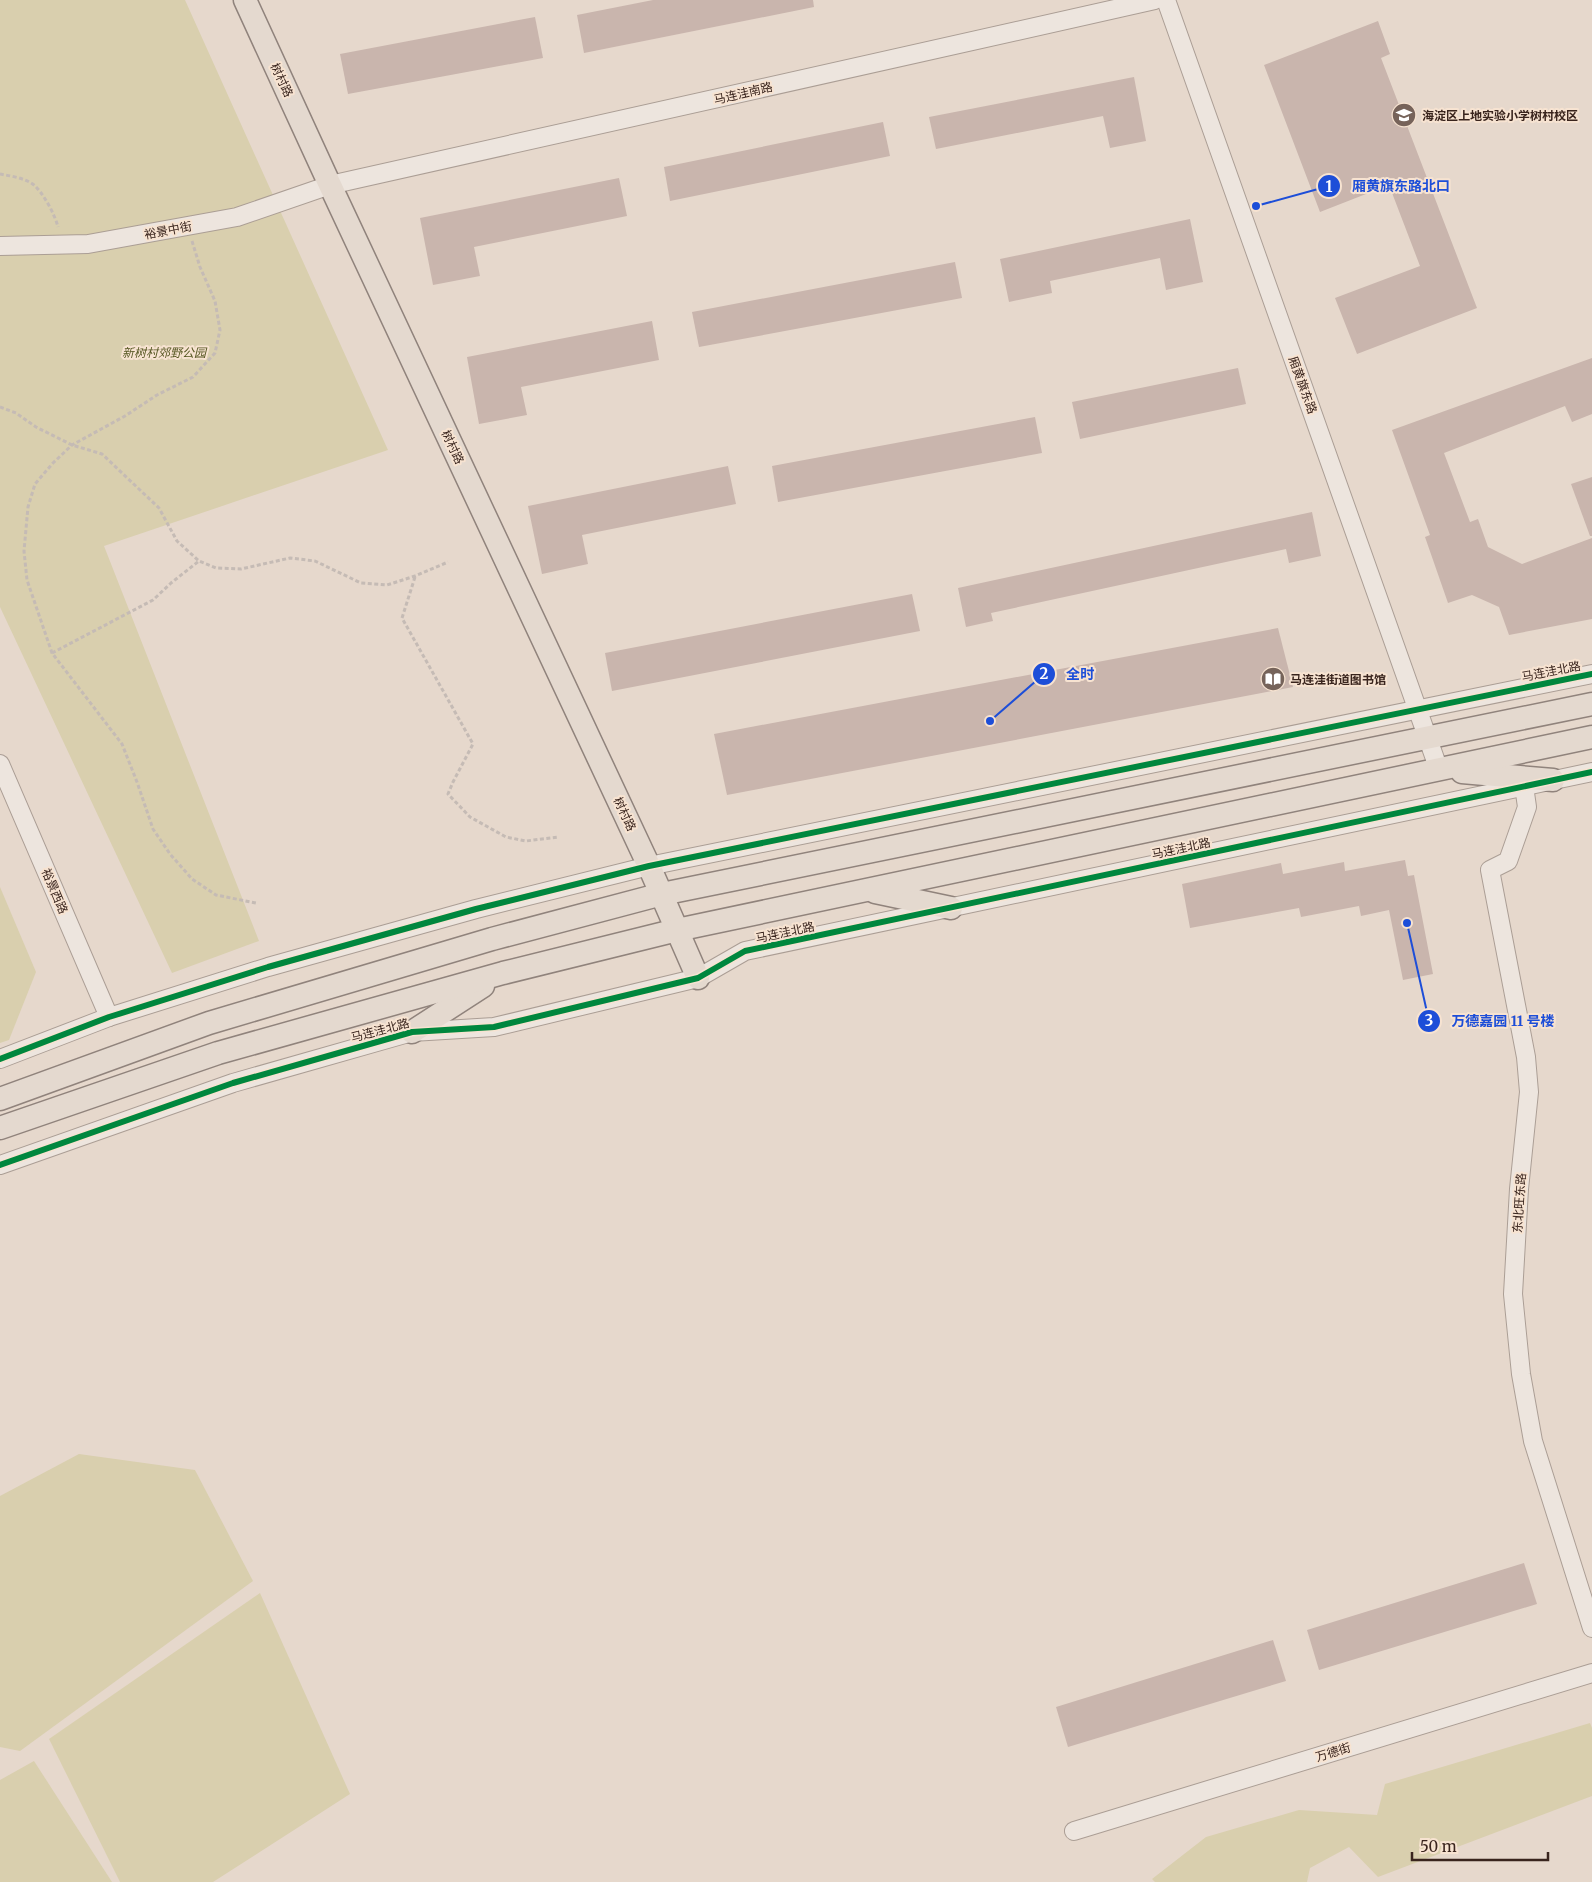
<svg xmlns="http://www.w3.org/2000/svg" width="1592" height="1882" font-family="Merriweather,'Noto Sans SC',serif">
  <rect width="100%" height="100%" fill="#e6d8cc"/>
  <g fill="#d9cfae">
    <path d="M 0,0 L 185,0 L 388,450 L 104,546 L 259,941 L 172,973 L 0,607 Z"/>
    <path d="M 0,887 L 36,972 L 9,1040 L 0,1043 Z"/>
    <path d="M 79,1454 L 195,1470 L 253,1581 L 20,1751 L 0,1747 L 0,1496 Z"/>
    <path d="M 260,1593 L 350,1794 L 213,1882 L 120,1882 L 49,1739 Z"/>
    <path d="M 1590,1723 L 1592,1728 L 1592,1796 L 1378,1877 L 1349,1847 L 1310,1868 L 1307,1882 L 1155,1882 L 1152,1879 L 1206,1837 L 1299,1810 L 1377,1815 L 1385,1784 Z"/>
    <path d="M 34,1761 L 112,1882 L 0,1882 L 0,1780 Z"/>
  </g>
  <g fill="#c9b5ad">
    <path d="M 653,0 L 813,0 L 814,7 L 584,53 L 577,15 Z"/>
    <path d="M 535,17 L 543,58 L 348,94 L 340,54 Z"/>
    <path d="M 1378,21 L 1390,54 L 1381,58 L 1477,308 L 1357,354 L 1335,298 L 1420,266 L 1389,185 L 1320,212 L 1264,65 Z"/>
    <path d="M 1134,77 L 1146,141 L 1110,148 L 1103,116 L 936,149 L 929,117 Z"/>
    <path d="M 883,122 L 890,156 L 670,201 L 664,167 Z"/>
    <path d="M 619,178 L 627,216 L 474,247 L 480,276 L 433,285 L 420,218 Z"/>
    <path d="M 1190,219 L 1203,282 L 1166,290 L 1160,258 L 1050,281 L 1052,293 L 1009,302 L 1000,259 Z"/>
    <path d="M 955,262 L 962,298 L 699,347 L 692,312 Z"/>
    <path d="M 652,321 L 659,360 L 521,387 L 527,415 L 479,424 L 467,357 Z"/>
    <path d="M 1592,358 L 1592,414 L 1572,422 L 1565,406 L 1444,453 L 1470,522 L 1478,519 L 1488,547 L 1522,564 L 1592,538 L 1592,619 L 1509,635 L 1499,607 L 1472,595 L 1448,603 L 1425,537 L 1430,535 L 1392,430 Z"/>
    <path d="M 1238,368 L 1246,404 L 1080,439 L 1072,402 Z"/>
    <path d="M 1035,417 L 1042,453 L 778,502 L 772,466 Z"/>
    <path d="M 728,466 L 736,504 L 582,535 L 588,564 L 542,574 L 528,506 Z"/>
    <path d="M 1592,477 L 1592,536 L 1590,536 L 1571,484 Z"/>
    <path d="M 1312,512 L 1321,556 L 1289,563 L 1286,549 L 991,613 L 993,621 L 966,627 L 958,588 Z"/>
    <path d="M 912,594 L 920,631 L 612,691 L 605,653 Z"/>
    <path d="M 1278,628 L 1293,687 L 727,795 L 714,734 Z"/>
    <path d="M 1405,860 L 1408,876 L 1414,875 L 1433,974 L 1403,980 L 1389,910 L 1361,916 L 1359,906 L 1301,917 L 1299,908 L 1190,928 L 1182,884 L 1281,863 L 1283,874 L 1344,862 L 1345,871 Z"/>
    <path d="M 1524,1563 L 1537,1604 L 1319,1670 L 1307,1630 Z"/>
    <path d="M 1273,1640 L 1286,1681 L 1068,1747 L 1056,1707 Z"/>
  </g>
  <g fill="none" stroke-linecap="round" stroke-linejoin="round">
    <g stroke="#ab9e95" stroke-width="20">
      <g id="minor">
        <path d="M 1166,0 L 1439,770"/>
        <path d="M 0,246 L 88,244 L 237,217 L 330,185 L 1155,0"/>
        <path d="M 0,764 L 109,1017"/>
        <path d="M 1524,786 L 1527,807 L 1508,861 L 1490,870 L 1526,1057 L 1529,1092 L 1519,1189 L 1513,1294 L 1521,1374 L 1533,1441 L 1592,1628"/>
        <path d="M 0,1059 L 109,1017 L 268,967 L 476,909 L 649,866 L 1592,674"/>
        <path d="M 0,1165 L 233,1083 L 412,1032 L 494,1027 L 698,978 L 745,951 L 1592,772"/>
        <path d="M 1074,1831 L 1592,1673"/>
      </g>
    </g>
    <g stroke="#90837c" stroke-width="25">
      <g id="major">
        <path d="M 245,0 L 330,185 L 649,866 L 698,978"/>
        <path d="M 1462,772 L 1553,780"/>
        <path d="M 875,892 L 951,908"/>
        <path d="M 412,1032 L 483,986"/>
        <path d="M 0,1099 L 209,1023 L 492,939 L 662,894 L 1592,704"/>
        <path d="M 0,1128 L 218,1053 L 503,973 L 677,930 L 1592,737"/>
      </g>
    </g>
    <g stroke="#c5bbb5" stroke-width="3" stroke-dasharray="4 2.5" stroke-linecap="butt">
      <path d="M 0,174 C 11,176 25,178 34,185 C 44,194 55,215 58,227"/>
      <path d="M 192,241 L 200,267 L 215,301 L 220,330 L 215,353 L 193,377 L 157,395 L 125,416 L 72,445 L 53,463 L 35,484 L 28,507 L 24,551 L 27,580 L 52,653 L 122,744 L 137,782 L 153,829 L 170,854 L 192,879 L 216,895 L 256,903"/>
      <path d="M 0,407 L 16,413 L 36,427 L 72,445 L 102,454 L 159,508 L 177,541 L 199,561"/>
      <path d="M 415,577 L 402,618 L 473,744 L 453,782 L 448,794 L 470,817 L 506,837 L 526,841 L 558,837"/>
      <path d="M 52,653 L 153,600 L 171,583 L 199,561 L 216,568 L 241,569 L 290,558 L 315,561 L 361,583 L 387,585 L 415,576 L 448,562"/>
    </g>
    <use href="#minor" stroke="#ede5de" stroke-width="18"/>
    <use href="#major" stroke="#e4d9cf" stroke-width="22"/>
    <g stroke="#f7e3d1" stroke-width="9">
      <g id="cycleway">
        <path d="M 0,1059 L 109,1017 L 268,967 L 476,909 L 649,866 L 1592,674"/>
        <path d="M 0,1165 L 233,1083 L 412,1032 L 494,1027 L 698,978 L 745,951 L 1592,772"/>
      </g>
    </g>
    <use href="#cycleway" stroke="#00873e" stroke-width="6"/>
  </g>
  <defs>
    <g id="school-disc" transform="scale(1.25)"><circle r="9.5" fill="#76635a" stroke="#f7e3d1"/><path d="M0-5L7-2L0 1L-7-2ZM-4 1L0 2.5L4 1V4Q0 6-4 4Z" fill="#fff"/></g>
    <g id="library-disc" transform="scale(1.25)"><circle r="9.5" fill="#76635a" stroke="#f7e3d1"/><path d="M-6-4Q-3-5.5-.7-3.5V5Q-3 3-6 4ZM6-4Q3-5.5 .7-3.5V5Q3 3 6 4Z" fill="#fff"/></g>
  </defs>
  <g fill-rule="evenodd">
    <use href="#school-disc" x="1404" y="115"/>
    <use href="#library-disc" x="1273" y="679"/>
  </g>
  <g text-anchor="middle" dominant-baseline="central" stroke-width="4" stroke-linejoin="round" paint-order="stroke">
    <g font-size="12" fill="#39241d" stroke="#f7e3d1">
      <text transform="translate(282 80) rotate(65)">树村路</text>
      <text transform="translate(743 93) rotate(-13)">马连洼南路</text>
      <text transform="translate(168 230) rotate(-11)">裕景中街</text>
      <text transform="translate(1303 385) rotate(70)">厢黄旗东路</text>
      <text transform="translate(453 447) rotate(65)">树村路</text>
      <text transform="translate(1551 671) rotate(-11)">马连洼北路</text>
      <text transform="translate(625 814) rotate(65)">树村路</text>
      <text transform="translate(1181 848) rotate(-12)">马连洼北路</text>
      <text transform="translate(55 891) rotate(67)">裕景西路</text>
      <text transform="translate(785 932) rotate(-12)">马连洼北路</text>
      <text transform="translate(380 1030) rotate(-15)">马连洼北路</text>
      <text transform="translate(1519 1203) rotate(-86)">东北旺东路</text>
      <text transform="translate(1333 1752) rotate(-17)">万德街</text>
    </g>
    <g font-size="12" font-weight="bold" fill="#39241d" stroke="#f7e3d1" text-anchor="start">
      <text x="1422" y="115">海淀区上地实验小学树村校区</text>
      <text x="1290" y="679">马连洼街道图书馆</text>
    </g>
    <g font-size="12" font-style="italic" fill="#565722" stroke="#f7e3d1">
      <text x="164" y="352">新树村郊野公园</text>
    </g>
  </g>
  <path fill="none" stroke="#1d4ed8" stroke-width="2" d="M1256 206L1329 186M990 721L1044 674M1407 923L1429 1021"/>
  <g fill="#1d4ed8" stroke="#f7e3d1" stroke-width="2">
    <circle cx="1256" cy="206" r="5"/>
    <circle cx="990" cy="721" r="5"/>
    <circle cx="1407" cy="923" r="5"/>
    <circle cx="1329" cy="186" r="12"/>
    <circle cx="1044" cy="674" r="12"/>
    <circle cx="1429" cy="1021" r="12"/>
  </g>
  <g font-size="15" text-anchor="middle" font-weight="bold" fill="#fff">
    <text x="1329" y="192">1</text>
    <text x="1044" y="679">2</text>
    <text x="1429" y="1026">3</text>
  </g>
  <g font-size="14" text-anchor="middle" font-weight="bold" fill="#1d4ed8" stroke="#f7e3d1" stroke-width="4" stroke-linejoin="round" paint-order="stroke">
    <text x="1401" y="191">厢黄旗东路北口</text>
    <text x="1080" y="679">全时</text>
    <text x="1503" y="1026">万德嘉园 11 号楼</text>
  </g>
  <path d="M1412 1852v8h136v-8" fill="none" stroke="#39241d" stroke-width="2.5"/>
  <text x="1420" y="1852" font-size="15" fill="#39241d" stroke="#f7e3d1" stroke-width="4" paint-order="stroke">50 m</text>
</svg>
